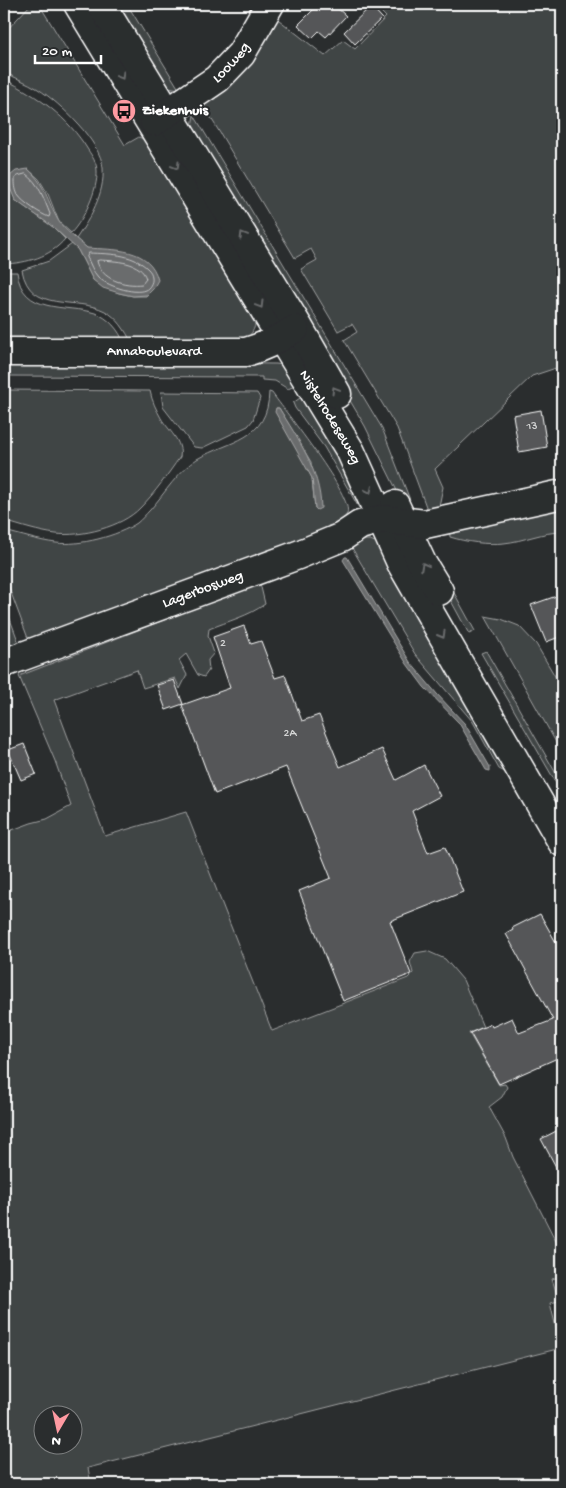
<svg xmlns="http://www.w3.org/2000/svg" width="566" height="1488" font-family="'Gochi Hand',sans-serif">
  <rect width="100%" height="100%" fill="#2a2d2e"/>
  <filter id="ink" filterUnits="userSpaceOnUse"><feTurbulence type="fractalNoise" baseFrequency=".02" numOctaves="2"/><feDisplacementMap in="SourceGraphic" scale="10" xChannelSelector="R" yChannelSelector="G"/><feConvolveMatrix kernelMatrix="1 2 1 2 8 2 1 2 1" color-interpolation-filters="sRGB"/></filter>
  <g filter="url(#ink)">
    <g fill="#414445" stroke="#a0a2a2" fill-rule="evenodd">
      <path d="M 31,4 L 39,4 L 125,145 L 139,137 L 143,139 L 175,175 L 256,319 C 255,330 251,336 242,341 L 132,343 C 125,330 118,318 105,311 C 76,296 30,314 22,270 L 49,261 L 72,244 L 78,250 L 93,280 L 119,293 L 133,296 L 147,296 L 76,239 C 90,218 105,194 103,168 C 101,142 60,103 38,89 C 27,82 15,78 4,72 L 4,33 Z"/>
      <path d="M 109,4 L 127,4 L 179,89 L 168,87 L 158,81 Z"/>
      <path d="M 373,4 L 562,4 L 562,377 L 559,367 L 532,376 L 435,469 L 443,487 L 438,511 L 428,512 L 397,428 L 344,340 L 357,332 L 352,324 L 338,331 L 301,269 L 317,260 L 311,249 L 295,258 L 202,103 L 274,16 L 325,56 L 343,40 L 355,49 L 386,17 Z"/>
      <path d="M 4,79 C 38,96 68,117 88,150 C 92,156 97,163 97,171 C 98,190 84,219 71,233 L 59,222 L 48,194 L 39,179 L 28,169 L 15,200 L 53,227 L 65,239 C 50,257 27,263 4,264 Z"/>
      <path d="M 194,115 L 382,428 L 410,500 L 403,503 L 365,426 L 191,132 Z"/>
      <path d="M 4,272 L 17,272 C 22,315 66,304 95,313 C 109,318 119,330 124,343 L 4,342 Z"/>
      <path d="M 4,362 L 276,364 L 282,365 L 301,383 L 288,389 L 275,381 L 262,380 L 262,377 L 4,376 Z"/>
      <path d="M 4,390 L 150,391 C 152,401 156,409 161,418 C 168,430 183,441 180,457 C 168,474 155,493 140,508 C 122,527 81,537 56,534 C 39,532 21,526 4,521 Z"/>
      <path d="M 161,392 L 257,393 L 260,398 L 253,420 L 248,426 L 202,448 L 194,447 L 163,407 Z"/>
      <path d="M 269,392 L 272,393 C 284,410 355,498 347,514 C 343,521 334,524 328,526 L 330,532 L 29,641 L 4,574 L 4,531 C 21,535 39,541 56,543 C 79,546 118,536 137,523 C 141,520 146,514 150,510 C 165,493 178,471 197,459 C 230,440 268,441 269,392 ZM 276,408 L 279,408 L 311,462 L 315,508 L 312,478 Z"/>
      <path d="M 307,393 L 361,500 L 359,508 L 324,447 L 295,408 L 293,403 Z"/>
      <path d="M 562,508 L 562,532 C 542,532 524,541 504,543 C 487,545 466,542 450,537 L 449,527 Z"/>
      <path d="M 359,540 L 370,540 L 380,544 L 517,778 L 499,769 L 473,722 L 415,654 L 349,543 Z"/>
      <path d="M 429,547 L 475,631 L 469,634 L 424,551 Z"/>
      <path d="M 260,583 L 265,604 C 249,616 228,621 209,629 L 208,636 L 214,653 L 208,660 L 209,670 L 204,677 L 198,675 L 186,654 L 179,660 L 187,675 L 180,689 L 175,678 L 143,688 L 137,670 L 54,700 L 105,836 L 186,812 L 272,1031 L 408,978 L 413,973 L 410,962 L 415,953 L 427,951 L 445,959 L 463,980 L 483,1027 L 469,1033 L 499,1085 L 505,1084 L 507,1087 L 502,1097 L 489,1107 L 506,1138 L 513,1157 L 562,1253 L 562,1276 L 552,1279 L 559,1301 L 550,1303 L 561,1348 L 88,1468 L 91,1484 L 4,1484 L 4,833 L 31,823 L 47,819 L 71,806 L 55,761 L 19,676 ZM 42,1416 L 72,1416 L 72,1446 L 42,1446 Z"/>
      <path d="M 4,603 L 20,646 L 4,657 Z"/>
      <path d="M 485,616 L 501,619 L 519,626 L 536,644 L 562,688 L 562,753 Z"/>
      <path d="M 486,651 L 562,784 L 562,793 L 481,653 Z"/>
    </g>
    <g fill="#6a6c6d" stroke="#a6a7a7">
      <path d="M 28,169 C 46,185 47,201 58,220 C 63,229 79,241 87,248 C 114,250 150,247 158,280 L 153,289 L 147,295 L 133,296 L 119,293 L 103,288 L 93,280 L 78,250 L 53,227 L 15,200 L 10,188 L 10,176 L 16,171 Z"/>
      <path d="M 276,408 L 279,408 C 298,439 320,470 321,508 L 317,510 L 315,508 L 312,478 L 275,412 Z"/>
      <path d="M 345,557 L 347,557 L 410,662 L 437,694 L 465,724 L 490,767 L 490,771 L 486,770 L 459,723 L 424,687 L 407,664 L 343,560 Z"/>
    </g>
    <g fill="none" stroke-linecap="round" stroke-linejoin="round">
      <g stroke="#c3c4c5" stroke-width="1">
        <path d="M 26,174 C 39,183 44,199 50,214 L 49,217 C 42,215 22,202 18,195 C 15,189 15,184 15,178 L 18,176 Z"/>
        <path d="M 89,253 C 109,254 131,253 147,268 C 150,271 152,273 152,278 C 153,282 149,289 145,290 C 134,295 105,285 98,277 C 93,272 90,263 87,257 Z"/>
        <path d="M 100,260 C 114,261 142,261 146,279 L 142,284 C 125,286 101,280 97,261 Z"/>
      </g>
    </g>
    <g fill="#555758" stroke="#fff">
      <path d="M 319,4 L 333,4 L 346,16 L 326,37 L 319,31 L 312,38 L 298,25 Z"/>
      <path d="M 371,6 L 382,18 L 355,44 L 344,32 Z"/>
      <path d="M 541,410 L 547,447 L 519,452 L 513,415 Z"/>
      <path d="M 562,594 L 562,636 L 546,642 L 531,605 Z"/>
      <path d="M 244,626 L 251,644 L 261,641 L 275,678 L 285,675 L 302,721 L 319,715 L 340,767 L 382,749 L 396,780 L 424,765 L 440,796 L 412,811 L 428,853 L 445,847 L 463,892 L 390,921 L 411,974 L 343,1001 L 299,891 L 331,878 L 286,767 L 215,794 L 182,705 L 230,688 L 213,637 Z"/>
      <path d="M 174,680 L 183,704 L 166,710 L 157,685 Z"/>
      <path d="M 24,744 L 36,774 L 21,780 L 8,750 Z"/>
      <path d="M 540,914 L 562,953 L 562,1056 L 499,1084 L 470,1033 L 491,1024 L 492,1027 L 512,1018 L 519,1033 L 553,1020 L 506,934 L 513,930 L 512,928 Z"/>
      <path d="M 562,1128 L 562,1178 L 541,1139 Z"/>
    </g>
    <g fill="none" stroke-linecap="round" stroke-linejoin="round">
      <g stroke="#fff" stroke-width="31">
        <g id="minor">
          <path id="s1" d="M 78,4 L 351,452 L 401,563 L 562,842"/>
          <path d="M 101,4 L 298,326 L 337,394"/>
          <path id="s2" d="M 154,122 L 217,79 L 241,54 L 270,4"/>
          <path id="s3" d="M 4,352 L 246,352 C 264,347 279,339 295,329"/>
          <path d="M 395,505 L 422,563 L 439,591"/>
          <path id="s4" d="M 4,663 L 298,555 L 342,537 L 360,525 L 382,519 L 425,524 L 562,494"/>
        </g>
      </g>
      <use href="#minor" stroke="#2a2d2e" stroke-width="28"/>
    </g>
    <defs><path id="oneway-chevron" d="M-2-3.5L2.5 0L-2 3.5" fill="none" stroke-width="1.6" stroke-linecap="round" stroke-linejoin="round" transform="scale(1.25)"/></defs>
    <g stroke="#6a6c6d">
      <use href="#oneway-chevron" transform="translate(121 76) rotate(59)"/>
      <use href="#oneway-chevron" transform="translate(176 166) rotate(59)"/>
      <use href="#oneway-chevron" transform="translate(243 235) rotate(-121)"/>
      <use href="#oneway-chevron" transform="translate(260 305) rotate(59)"/>
      <use href="#oneway-chevron" transform="translate(335 390) rotate(-121)"/>
      <use href="#oneway-chevron" transform="translate(369 490) rotate(65)"/>
      <use href="#oneway-chevron" transform="translate(424 566) rotate(-118)"/>
      <use href="#oneway-chevron" transform="translate(442 635) rotate(60)"/>
    </g>
  </g>
  <defs>
    <g id="bus-disc" transform="scale(1.25)"><circle r="9.5" fill="#ff9aa2" stroke="#2a2d2e"/><path d="M-5-6H5V4H4V6H2V4H-2V6H-4V4H-5ZM-3.5-4V0h7V-4ZM-3.5 1.2v1.5H-2V1.2ZM2 1.2v1.5H3.5V1.2Z" fill="#111"/></g>
  </defs>
  <g fill-rule="evenodd">
    <use href="#bus-disc" x="124" y="111"/>
  </g>
  <g text-anchor="middle" dominant-baseline="central" stroke-width="4" stroke-linejoin="round" paint-order="stroke">
    <g font-size="12" fill="#d4d5d5">
      <text x="532" y="427">13</text>
      <text x="223" y="644">2</text>
      <text x="290" y="734">2A</text>
    </g>
    <g font-size="15" fill="#fff" stroke="#2a2d2e">
      <text stroke="none"><textPath href="#s2" startOffset="98">Looweg</textPath></text>
      <text stroke="none"><textPath href="#s3" startOffset="150">Annaboulevard</textPath></text>
      <text stroke="none"><textPath href="#s1" startOffset="484">Nistelrodeseweg</textPath></text>
      <text stroke="none"><textPath href="#s4" startOffset="212">Lagerbosweg</textPath></text>
    </g>
    <g font-size="15" font-weight="bold" fill="#fff" stroke="#2a2d2e" text-anchor="start">
      <text x="142" y="111">Ziekenhuis</text>
    </g>
  </g>
  <rect width="566" height="1488" fill="none" stroke="#2a2d2e" stroke-width="20"/>
  <rect x="10" y="10" width="546" height="1468" fill="none" stroke="#fff" stroke-width="2" filter="url(#ink)"/>
  <g transform="translate(58 1430) rotate(189)"><circle r="24" fill="#2a2d2e" stroke="#7f8182"/>
  <path d="M0-4L9 19L0 12L-9 19Z" fill="#ff9aa2"/>
  <text y="-8" font-size="14" font-weight="bold" text-anchor="middle" fill="#ffffff">N</text>
  </g>
  <path d="M35 55v8h66v-8" fill="none" stroke="#ffffff" stroke-width="2.5"/>
  <text x="42" y="55" font-size="15" fill="#ffffff" stroke="#2a2d2e" stroke-width="4" paint-order="stroke">20 m</text>
</svg>
